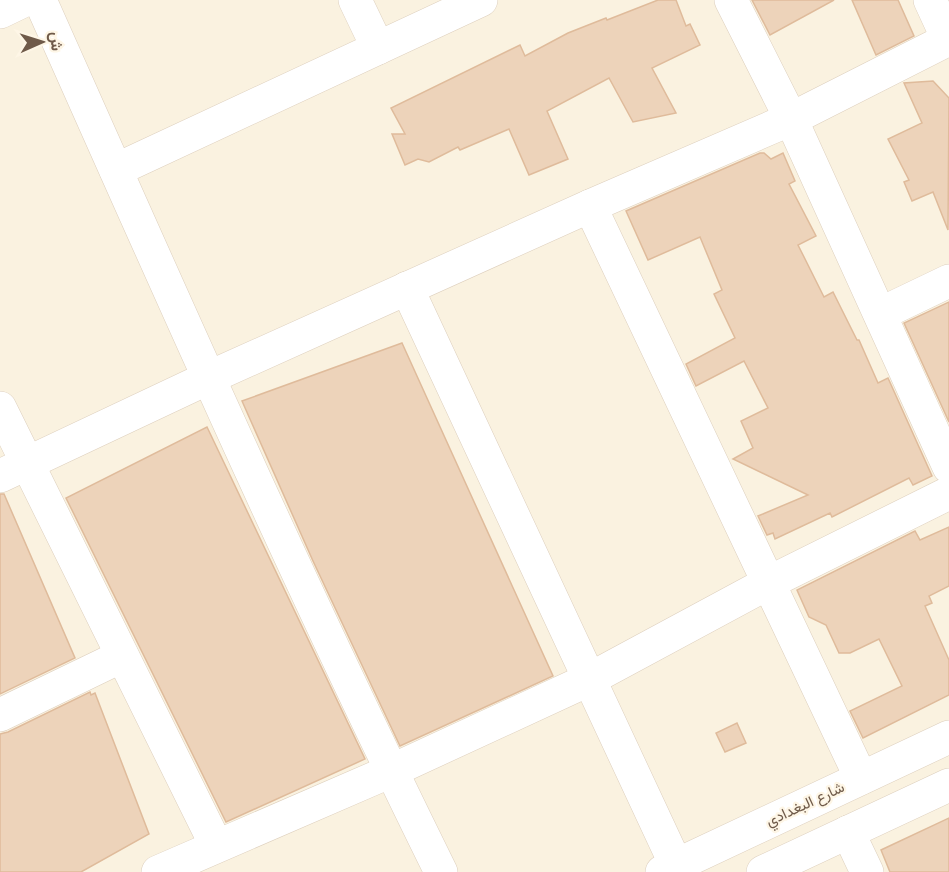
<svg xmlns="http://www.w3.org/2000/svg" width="949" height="872" font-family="Raleway,Vazirmatn,sans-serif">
  <rect width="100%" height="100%" fill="#faf2e0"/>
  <g fill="#edd3ba" stroke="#dfbb9b" stroke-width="1.5">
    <path d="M 658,0 L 676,0 L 686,26 L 690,24 L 700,45 L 652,68 L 676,113 L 633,122 L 609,78 L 547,111 L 568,159 L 529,175 L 509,129 L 460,150 L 458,147 L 429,162 L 418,159 L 405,165 L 392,134 L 405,134 L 391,108 L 520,45 L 525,56 L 568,33 L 606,18 L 607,20 Z"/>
    <path d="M 752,0 L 834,0 L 770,35 Z"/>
    <path d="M 852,0 L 898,0 L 914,36 L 876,55 Z"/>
    <path d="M 933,81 L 949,98 L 948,230 L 933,192 L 912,201 L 904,182 L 909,180 L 888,139 L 922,123 L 904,83 Z"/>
    <path d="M 760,153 L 764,153 L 771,159 L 783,153 L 795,181 L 789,184 L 816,236 L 798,245 L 824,297 L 833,292 L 857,340 L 859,340 L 878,383 L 888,378 L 932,476 L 913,485 L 909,478 L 832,517 L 830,513 L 775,539 L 773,533 L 767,535 L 758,516 L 808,495 L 733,459 L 753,448 L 741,421 L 768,408 L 744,361 L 696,386 L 686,364 L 735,338 L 714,294 L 722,290 L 700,237 L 648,260 L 626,211 Z"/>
    <path d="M 949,302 L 949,422 L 904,323 Z"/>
    <path d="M 402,343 L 553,676 L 400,746 L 313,561 L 242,401 Z"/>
    <path d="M 207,427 L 365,759 L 226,822 L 66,498 Z"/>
    <path d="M 0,494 L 4,494 L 75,658 L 0,694 Z"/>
    <path d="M 949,527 L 949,586 L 929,596 L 932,603 L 925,606 L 949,660 L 949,695 L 863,738 L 850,711 L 902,686 L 879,639 L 850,653 L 839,653 L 826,625 L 809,617 L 797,590 L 915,531 L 920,540 Z"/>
    <path d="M 90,692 L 91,695 L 95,693 L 149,834 L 81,872 L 0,872 L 0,734 L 8,732 Z"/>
    <path d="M 737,723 L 746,743 L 725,752 L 716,733 Z"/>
    <path d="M 949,818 L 949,872 L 890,872 L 881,850 Z"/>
  </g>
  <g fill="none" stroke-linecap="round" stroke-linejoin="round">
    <g stroke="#ddcfbd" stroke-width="34">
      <g id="minor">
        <path d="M 40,0 C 170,292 299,585 441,872"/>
        <path d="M 355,0 L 378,48"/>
        <path d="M 731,0 L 791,119 L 949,467"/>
        <path d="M 930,0 L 948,39"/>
        <path d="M 0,12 L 25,0"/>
        <path d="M 116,170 L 481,0"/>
        <path d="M 590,206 L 861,778"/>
        <path d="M 407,288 L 676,865"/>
        <path d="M 880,314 L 949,281"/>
        <path d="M 0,408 L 216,845"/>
        <path d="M 0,476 L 208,378 L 590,206 L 791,119 L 949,39"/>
        <path d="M 0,715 L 122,656"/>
        <path d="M 848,832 L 867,872"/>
        <path d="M 158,872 L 391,771 L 588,680 L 768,583 L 949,493"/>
        <path d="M 662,872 L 949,737"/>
        <path d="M 763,872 L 949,785"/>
      </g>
    </g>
    <use href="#minor" stroke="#fff" stroke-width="33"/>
  </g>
  <g text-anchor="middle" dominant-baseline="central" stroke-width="4.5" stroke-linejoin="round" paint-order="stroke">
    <g font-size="15" fill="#6f5a49" stroke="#fef6e6">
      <text transform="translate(805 804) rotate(-25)">شارع البغدادي</text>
    </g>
  </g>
  <g transform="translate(42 42) rotate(87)" stroke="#fef6e6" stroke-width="4.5" paint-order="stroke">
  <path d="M0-4.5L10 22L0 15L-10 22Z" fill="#6f5a49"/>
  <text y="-9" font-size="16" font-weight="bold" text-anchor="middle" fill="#6f5a49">ش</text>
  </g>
</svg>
